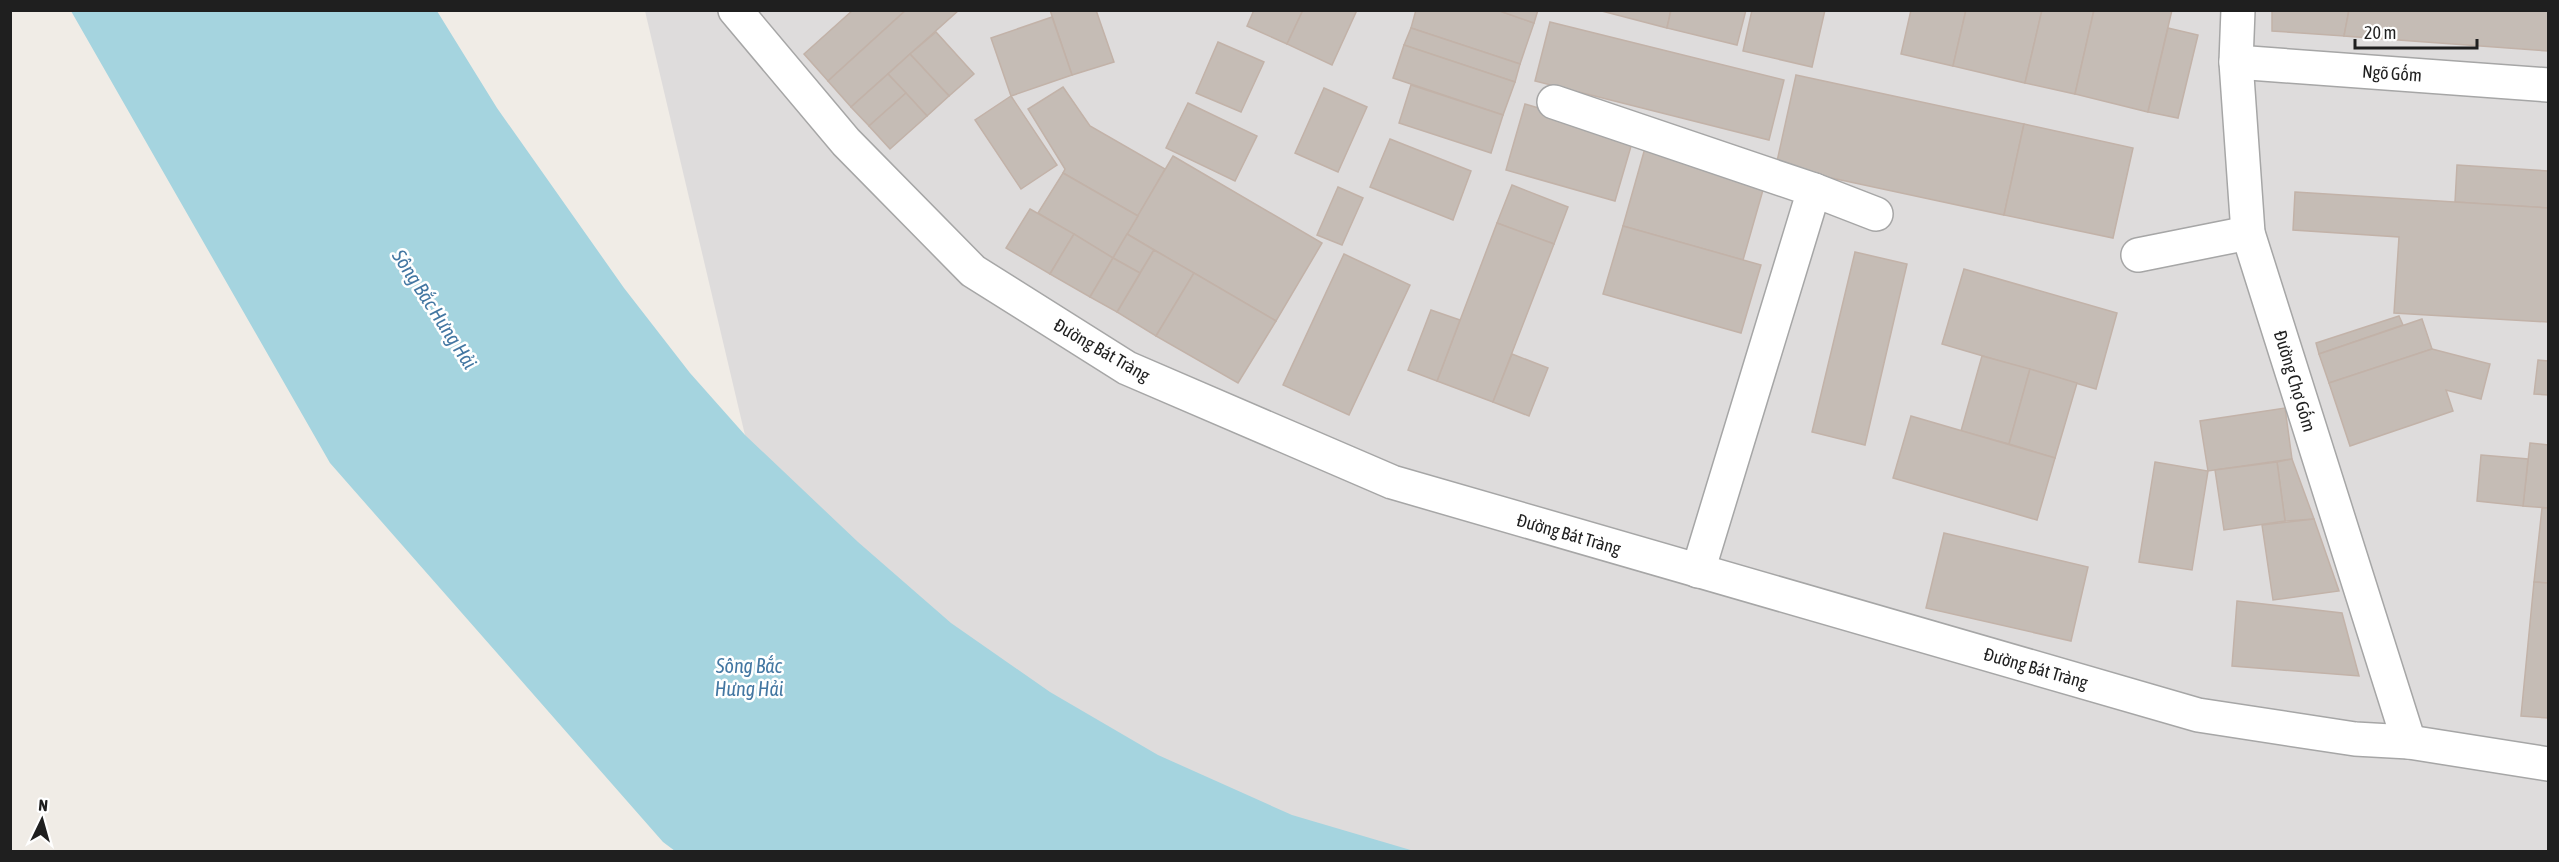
<svg xmlns="http://www.w3.org/2000/svg" width="2559" height="862" font-family="'Asap Condensed',sans-serif">
  <rect width="100%" height="100%" fill="#f0ece6"/>
  <path fill="#dedcdc" d="M 645,11 L 2548,11 L 2548,851 L 843,851 Z"/>
  <path fill="#a5d4df" d="M 71,11 L 437,11 L 497,108 L 624,288 L 690,373 L 745,435 L 858,542 L 951,623 L 1050,692 L 1158,755 L 1292,815 L 1414,851 L 675,851 L 663,842 L 330,463 Z"/>
  <g fill="#c5bcb5" stroke="#c2b2a8" stroke-width="1.5">
    <path d="M 853,10 L 906,10 L 828,81 L 804,54 Z"/>
    <path d="M 906,10 L 959,10 L 851,107 L 828,81 Z"/>
    <path d="M 1050,10 L 1096,10 L 1114,62 L 1072,75 Z"/>
    <path d="M 1254,10 L 1303,10 L 1287,44 L 1247,26 Z"/>
    <path d="M 1303,10 L 1357,10 L 1332,65 L 1287,44 Z"/>
    <path d="M 1416,10 L 1497,10 L 1534,23 L 1520,64 L 1411,28 Z"/>
    <path d="M 1497,10 L 1538,10 L 1534,23 Z"/>
    <path d="M 1598,10 L 1671,10 L 1667,28 Z"/>
    <path d="M 1671,10 L 1746,10 L 1737,45 L 1667,28 Z"/>
    <path d="M 1752,10 L 1825,10 L 1812,67 L 1743,51 Z"/>
    <path d="M 1911,10 L 1966,10 L 1953,66 L 1901,54 Z"/>
    <path d="M 1966,10 L 2042,10 L 2025,83 L 1953,66 Z"/>
    <path d="M 2042,10 L 2094,10 L 2075,94 L 2025,83 Z"/>
    <path d="M 2094,10 L 2172,10 L 2148,112 L 2075,94 Z"/>
    <path d="M 2272,10 L 2349,10 L 2344,36 L 2272,31 Z"/>
    <path d="M 2349,10 L 2548,10 L 2548,51 L 2344,36 Z"/>
    <path d="M 1052,17 L 1072,75 L 1011,96 L 991,38 Z"/>
    <path d="M 1550,22 L 1784,80 L 1769,140 L 1535,81 Z"/>
    <path d="M 1411,28 L 1520,64 L 1515,82 L 1404,45 Z"/>
    <path d="M 2168,28 L 2198,35 L 2178,118 L 2148,112 Z"/>
    <path d="M 936,32 L 974,74 L 949,96 L 910,54 Z"/>
    <path d="M 1218,42 L 1264,62 L 1241,112 L 1196,93 Z"/>
    <path d="M 1404,45 L 1515,82 L 1503,115 L 1393,78 Z"/>
    <path d="M 910,54 L 949,96 L 927,116 L 888,74 Z"/>
    <path d="M 888,74 L 906,93 L 869,126 L 851,107 Z"/>
    <path d="M 1796,75 L 2024,124 L 2004,215 L 1776,166 Z"/>
    <path d="M 1411,85 L 1503,115 L 1491,153 L 1399,123 Z"/>
    <path d="M 1063,87 L 1090,126 L 1165,169 L 1138,216 L 1063,173 L 1065,169 L 1028,109 Z"/>
    <path d="M 1324,88 L 1367,107 L 1338,172 L 1295,153 Z"/>
    <path d="M 906,93 L 927,116 L 890,149 L 869,126 Z"/>
    <path d="M 1011,96 L 1057,165 L 1021,189 L 975,120 Z"/>
    <path d="M 1188,103 L 1257,136 L 1235,181 L 1166,148 Z"/>
    <path d="M 1525,104 L 1634,136 L 1615,201 L 1506,170 Z"/>
    <path d="M 2024,124 L 2133,148 L 2113,238 L 2004,215 Z"/>
    <path d="M 1390,139 L 1471,171 L 1453,220 L 1370,187 Z"/>
    <path d="M 1647,141 L 1767,176 L 1743,260 L 1623,226 Z"/>
    <path d="M 1173,156 L 1322,243 L 1276,321 L 1127,234 Z"/>
    <path d="M 2457,165 L 2548,171 L 2548,208 L 2455,202 Z"/>
    <path d="M 1063,173 L 1138,216 L 1113,258 L 1038,213 Z"/>
    <path d="M 1512,185 L 1568,207 L 1554,244 L 1497,223 Z"/>
    <path d="M 1338,187 L 1363,198 L 1342,245 L 1317,235 Z"/>
    <path d="M 2295,192 L 2548,208 L 2548,322 L 2394,313 L 2399,237 L 2293,230 Z"/>
    <path d="M 1030,209 L 1074,234 L 1050,274 L 1006,248 Z"/>
    <path d="M 1497,223 L 1554,244 L 1493,402 L 1437,381 Z"/>
    <path d="M 1623,226 L 1761,265 L 1741,333 L 1603,294 Z"/>
    <path d="M 1074,234 L 1113,258 L 1090,297 L 1050,274 Z"/>
    <path d="M 1127,234 L 1154,250 L 1140,273 L 1113,258 Z"/>
    <path d="M 1154,250 L 1194,273 L 1156,336 L 1117,312 Z"/>
    <path d="M 1855,252 L 1907,264 L 1865,445 L 1812,432 Z"/>
    <path d="M 1344,254 L 1410,285 L 1349,415 L 1283,385 Z"/>
    <path d="M 1113,258 L 1140,273 L 1117,312 L 1090,297 Z"/>
    <path d="M 1964,269 L 2117,313 L 2096,389 L 1942,344 Z"/>
    <path d="M 1194,273 L 1276,321 L 1238,383 L 1156,336 Z"/>
    <path d="M 1431,310 L 1460,320 L 1437,381 L 1408,370 Z"/>
    <path d="M 2399,316 L 2403,325 L 2319,354 L 2316,343 Z"/>
    <path d="M 2422,319 L 2432,349 L 2329,383 L 2319,354 Z"/>
    <path d="M 2432,349 L 2490,364 L 2481,399 L 2446,390 L 2453,411 L 2350,446 L 2329,383 Z"/>
    <path d="M 1512,354 L 1548,368 L 1529,416 L 1493,402 Z"/>
    <path d="M 1982,356 L 2030,369 L 2009,444 L 1961,431 Z"/>
    <path d="M 2538,360 L 2548,361 L 2548,395 L 2534,394 Z"/>
    <path d="M 2030,369 L 2077,383 L 2055,458 L 2009,444 Z"/>
    <path d="M 2285,408 L 2292,459 L 2208,471 L 2200,421 Z"/>
    <path d="M 1911,416 L 2055,458 L 2037,520 L 1893,478 Z"/>
    <path d="M 2530,443 L 2548,445 L 2548,508 L 2523,506 Z"/>
    <path d="M 2481,455 L 2528,459 L 2523,506 L 2477,501 Z"/>
    <path d="M 2292,459 L 2314,519 L 2285,521 L 2277,462 Z"/>
    <path d="M 2155,462 L 2208,471 L 2192,570 L 2139,562 Z"/>
    <path d="M 2277,462 L 2285,521 L 2224,530 L 2215,470 Z"/>
    <path d="M 2542,508 L 2548,508 L 2548,583 L 2534,582 Z"/>
    <path d="M 2314,519 L 2339,591 L 2273,600 L 2262,525 Z"/>
    <path d="M 1944,533 L 2088,567 L 2071,641 L 1926,608 Z"/>
    <path d="M 2534,582 L 2548,583 L 2548,718 L 2521,716 Z"/>
    <path d="M 2237,601 L 2342,613 L 2359,676 L 2232,666 Z"/>
  </g>
  <g fill="none" stroke-linecap="round" stroke-linejoin="round">
    <g stroke="#a6a6a6" stroke-width="36">
      <g id="minor">
        <path d="M 735,10 L 846,142 L 973,271 L 1127,368 L 1392,482 L 2198,715 L 2355,739 L 2409,742 L 2548,764"/>
        <path d="M 2238,10 L 2236,62 L 2248,233 L 2409,742"/>
        <path d="M 2236,62 L 2548,85"/>
        <path d="M 1554,102 L 1814,190 L 1698,571"/>
        <path d="M 1814,190 L 1876,214"/>
        <path d="M 2138,255 L 2248,233"/>
      </g>
    </g>
    <use href="#minor" stroke="#fff" stroke-width="33"/>
  </g>
  <g text-anchor="middle" dominant-baseline="central" stroke-width="5" stroke-linejoin="round" paint-order="stroke">
    <g font-size="18" fill="#1f1f1f" stroke="#fff">
      <text transform="translate(2392 73) rotate(4)">Ngõ Gốm</text>
      <text transform="translate(1102 350) rotate(30)">Đường Bát Tràng</text>
      <text transform="translate(2295 381) rotate(73)">Đường Chợ Gốm</text>
      <text transform="translate(1569 534) rotate(16)">Đường Bát Tràng</text>
      <text transform="translate(2036 668) rotate(16)">Đường Bát Tràng</text>
    </g>
    <g font-size="20" font-style="italic" fill="#4377a2" stroke="#fff">
      <text transform="translate(435 309) rotate(57)">Sông Bắc Hưng Hải</text>
      <text x="749" y="665">Sông Bắc<tspan x="749" dy="23">Hưng Hải</tspan></text>
    </g>
  </g>
  <rect width="2559" height="862" fill="none" stroke="#1f1f1f" stroke-width="24"/>
  <g transform="translate(42 820) rotate(5)" stroke="#ffffff" stroke-width="4.5" paint-order="stroke">
  <path d="M0-4.5L10 22L0 15L-10 22Z" fill="#1f1f1f"/>
  <text y="-9" font-size="16" font-weight="bold" text-anchor="middle" fill="#1f1f1f">N</text>
  </g>
  <path d="M2355 39v9h122v-9" fill="none" stroke="#1f1f1f" stroke-width="3"/>
  <text x="2364" y="39" font-size="18" fill="#1f1f1f" stroke="#ffffff" stroke-width="4.5" paint-order="stroke">20 m</text>
</svg>
